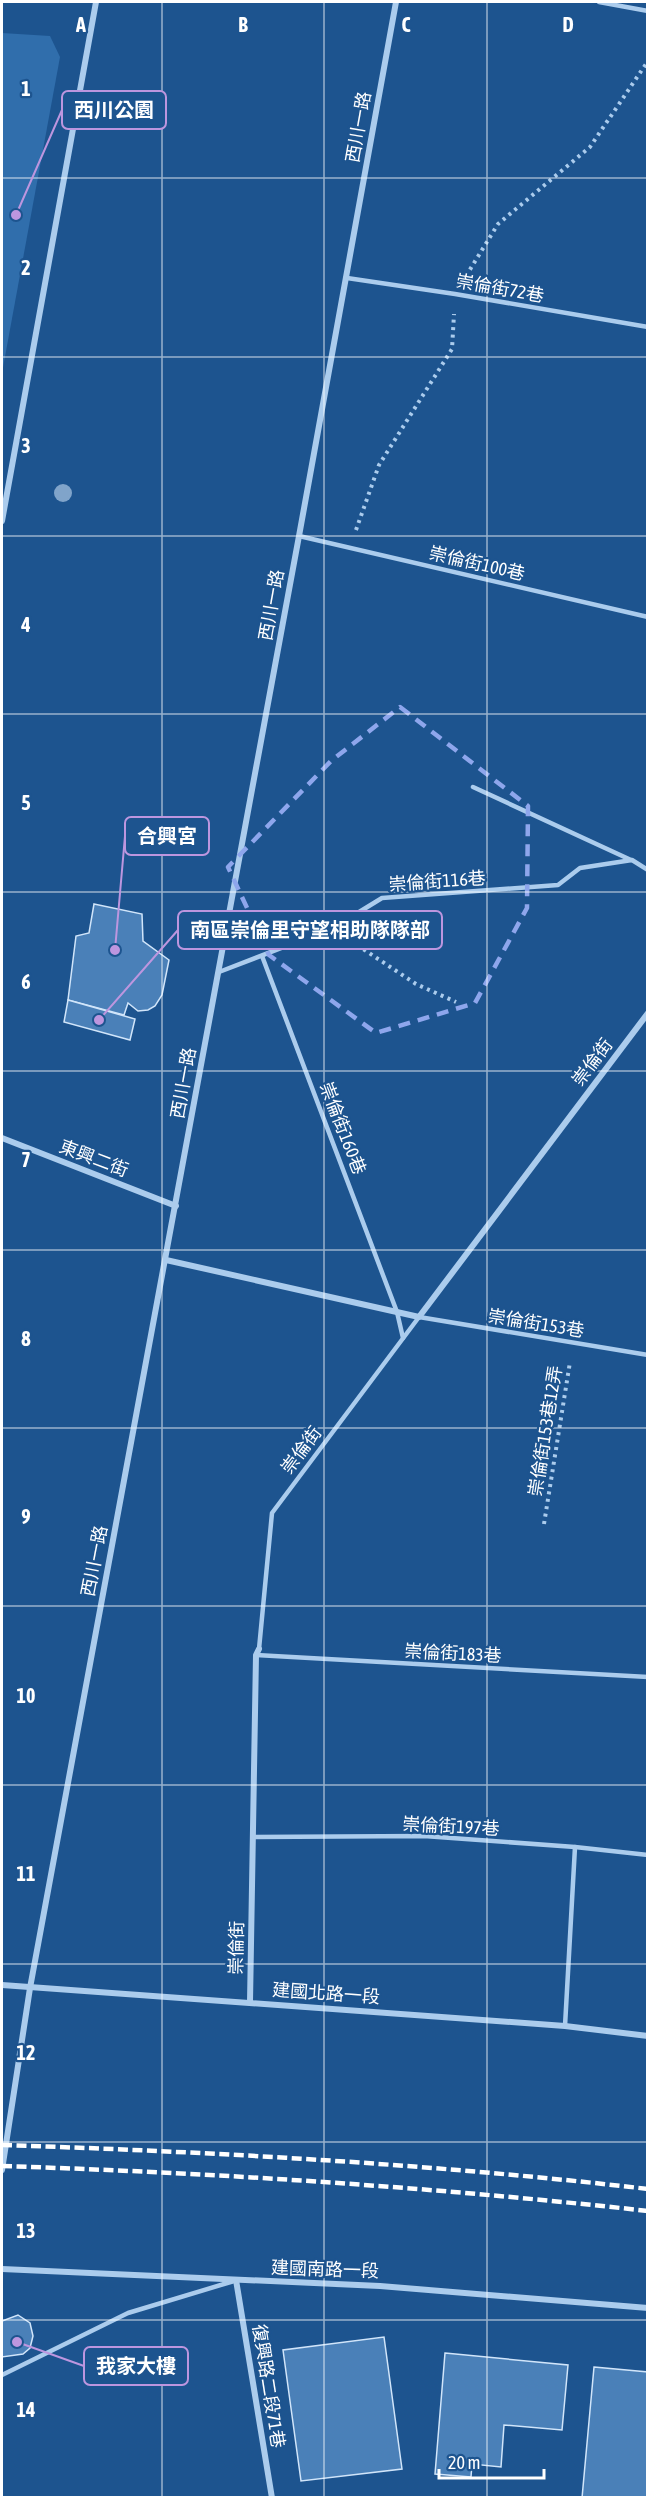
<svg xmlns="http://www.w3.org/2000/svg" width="649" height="2499" font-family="'Asap Condensed','Noto Sans TC',sans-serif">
  <rect width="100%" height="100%" fill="#1d548f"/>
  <path fill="#306eac" d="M 2,33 L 50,36 L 60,57 L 2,373 Z"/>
  <g fill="#4a80b8" stroke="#d1e5fa" stroke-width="1.5">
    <path d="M 94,904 L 142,914 L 143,941 L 169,960 L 162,995 L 155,1006 L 148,1010 L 138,1011 L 128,1003 L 124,1015 L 68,1000 L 76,936 L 89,933 Z"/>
    <path d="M 68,1000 L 135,1019 L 130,1040 L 64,1022 Z"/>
    <path d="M 18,2315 L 30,2323 L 33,2336 L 30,2348 L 23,2354 L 2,2357 L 2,2321 Z"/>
    <path d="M 384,2337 L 402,2469 L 301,2481 L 283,2350 Z"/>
    <path d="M 445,2353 L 568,2365 L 562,2430 L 504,2425 L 501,2467 L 472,2464 L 471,2477 L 435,2474 Z"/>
    <path d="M 594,2367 L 648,2372 L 648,2498 L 582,2498 Z"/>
  </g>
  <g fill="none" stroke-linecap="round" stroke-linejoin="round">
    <g stroke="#abcced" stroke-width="4" stroke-dasharray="3 4.5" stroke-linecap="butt">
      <path d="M 466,276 L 498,224 L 590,147 L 648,61"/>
      <path d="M 356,530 L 379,465 L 452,349 L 454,314"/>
      <path d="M 351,941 L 416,984 L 456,1002"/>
      <path d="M 544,1524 L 570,1362"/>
    </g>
    <g stroke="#abcced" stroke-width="4.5">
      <path d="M 599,2 L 648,11"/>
      <path d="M 347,278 L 455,294 L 648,327"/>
      <path d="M 299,536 L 648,617"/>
      <path d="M 473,787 L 631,860"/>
      <path d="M 262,956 L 397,1312 L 403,1338"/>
      <path d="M 219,972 L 333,928 L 382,898 L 558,885 L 580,868 L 632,860 L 648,870"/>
      <path d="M 259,1649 L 272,1513 L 419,1317 L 648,1355"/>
      <path d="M 256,1655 L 648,1677"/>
      <path d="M 253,1837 L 424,1836 L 575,1847 L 648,1855"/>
      <path d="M 565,2026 L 575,1847"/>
      <path d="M 2,2375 L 128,2313 L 234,2281"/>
    </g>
    <g stroke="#abcced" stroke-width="6">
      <path d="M 2,521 L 96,2"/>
      <path d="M 2,1138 L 176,1206"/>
      <path d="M 166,1260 L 419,1317 L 648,1013"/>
      <path d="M 2,1985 L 565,2026 L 648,2036"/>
      <path d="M 250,2002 L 256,1655 L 259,1649"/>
      <path d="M 2,2170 L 30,1988 L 299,536 L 396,2"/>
      <path d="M 2,2269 L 380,2286 L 648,2308"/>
      <path d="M 236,2280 L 272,2498"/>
    </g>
    <g stroke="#fff" stroke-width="4.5" stroke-dasharray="10 4.5" stroke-linecap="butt">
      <path d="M 2,2145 C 218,2152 433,2164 648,2189"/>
      <path d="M 2,2166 C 218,2173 432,2187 648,2211"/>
    </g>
  </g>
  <circle fill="#80a4ca" cx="63" cy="493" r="9"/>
  <path fill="none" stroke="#8ea6ec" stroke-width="4.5" stroke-dasharray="12 8" stroke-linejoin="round" d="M 400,707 L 528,806 L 527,908 L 475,1003 L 376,1033 L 269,955 L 228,867 L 331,761 Z"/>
  <path fill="none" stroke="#fff" stroke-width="1.5" stroke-opacity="0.55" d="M 162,2 L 162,2498M 324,2 L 324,2498M 487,2 L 487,2498M 2,178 L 648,178M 2,357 L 648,357M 2,536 L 648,536M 2,714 L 648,714M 2,892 L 648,892M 2,1071 L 648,1071M 2,1250 L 648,1250M 2,1428 L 648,1428M 2,1606 L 648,1606M 2,1785 L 648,1785M 2,1964 L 648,1964M 2,2142 L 648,2142M 2,2320 L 648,2320"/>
  <g text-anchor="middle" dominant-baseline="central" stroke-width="4.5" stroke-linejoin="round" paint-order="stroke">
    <g font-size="18" fill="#fff" stroke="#1d548f">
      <text transform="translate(358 127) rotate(-80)">西川一路</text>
      <text transform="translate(500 288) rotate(10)">崇倫街72巷</text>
      <text transform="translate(477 563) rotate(13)">崇倫街100巷</text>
      <text transform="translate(271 605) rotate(-80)">西川一路</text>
      <text transform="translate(437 881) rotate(-4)">崇倫街116巷</text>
      <text transform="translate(592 1062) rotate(-53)">崇倫街</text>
      <text transform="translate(183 1083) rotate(-80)">西川一路</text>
      <text transform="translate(343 1128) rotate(69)">崇倫街160巷</text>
      <text transform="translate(94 1158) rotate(21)">東興二街</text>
      <text transform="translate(536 1323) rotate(9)">崇倫街153巷</text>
      <text transform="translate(545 1431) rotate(-81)">崇倫街153巷12弄</text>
      <text transform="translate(301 1450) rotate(-53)">崇倫街</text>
      <text transform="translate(94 1561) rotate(-79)">西川一路</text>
      <text transform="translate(453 1653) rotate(3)">崇倫街183巷</text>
      <text transform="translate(451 1826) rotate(3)">崇倫街197巷</text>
      <text transform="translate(236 1948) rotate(-89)">崇倫街</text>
      <text transform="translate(326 1993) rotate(4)">建國北路一段</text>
      <text transform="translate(325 2269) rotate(2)">建國南路一段</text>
      <text transform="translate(269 2386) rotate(81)">復興路二段71巷</text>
    </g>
  </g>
  <g font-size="20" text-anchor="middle" font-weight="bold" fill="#fff" stroke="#1d548f" stroke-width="4.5" stroke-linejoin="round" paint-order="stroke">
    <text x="81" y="32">A</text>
    <text x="243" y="32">B</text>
    <text x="406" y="32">C</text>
    <text x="568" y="32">D</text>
    <text x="26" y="96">1</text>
    <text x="26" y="275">2</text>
    <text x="26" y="453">3</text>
    <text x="26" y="632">4</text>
    <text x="26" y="810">5</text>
    <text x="26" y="989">6</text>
    <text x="26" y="1167">7</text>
    <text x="26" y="1346">8</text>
    <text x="26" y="1524">9</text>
    <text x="26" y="1703">10</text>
    <text x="26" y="1881">11</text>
    <text x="26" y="2060">12</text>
    <text x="26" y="2238">13</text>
    <text x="26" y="2417">14</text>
  </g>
  <path fill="none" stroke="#bd96df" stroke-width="2" d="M16 215L62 110M115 950L125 836M99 1020L178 930M17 2342L84 2366"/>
  <g fill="#bd96df" stroke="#1d548f" stroke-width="2">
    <circle cx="16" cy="215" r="6"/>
    <circle cx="115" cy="950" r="6"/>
    <circle cx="99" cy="1020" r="6"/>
    <circle cx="17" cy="2342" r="6"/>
  </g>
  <g fill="#1d548f" stroke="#bd96df" stroke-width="2">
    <rect x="62" y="91" width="104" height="38" rx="6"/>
    <rect x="125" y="817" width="84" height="38" rx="6"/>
    <rect x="178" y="911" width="264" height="38" rx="6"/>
    <rect x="84" y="2347" width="104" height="38" rx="6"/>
  </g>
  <g font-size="20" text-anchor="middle" font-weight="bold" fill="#fff">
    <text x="114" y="117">西川公園</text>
    <text x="167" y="843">合興宮</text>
    <text x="310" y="937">南區崇倫里守望相助隊隊部</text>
    <text x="136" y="2373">我家大樓</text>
  </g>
  <rect width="649" height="2499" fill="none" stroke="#ffffff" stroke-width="6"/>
  <path d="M439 2469v9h105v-9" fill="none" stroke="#ffffff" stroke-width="3"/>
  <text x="448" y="2469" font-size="18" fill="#ffffff" stroke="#1d548f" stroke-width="4.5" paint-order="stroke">20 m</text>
</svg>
